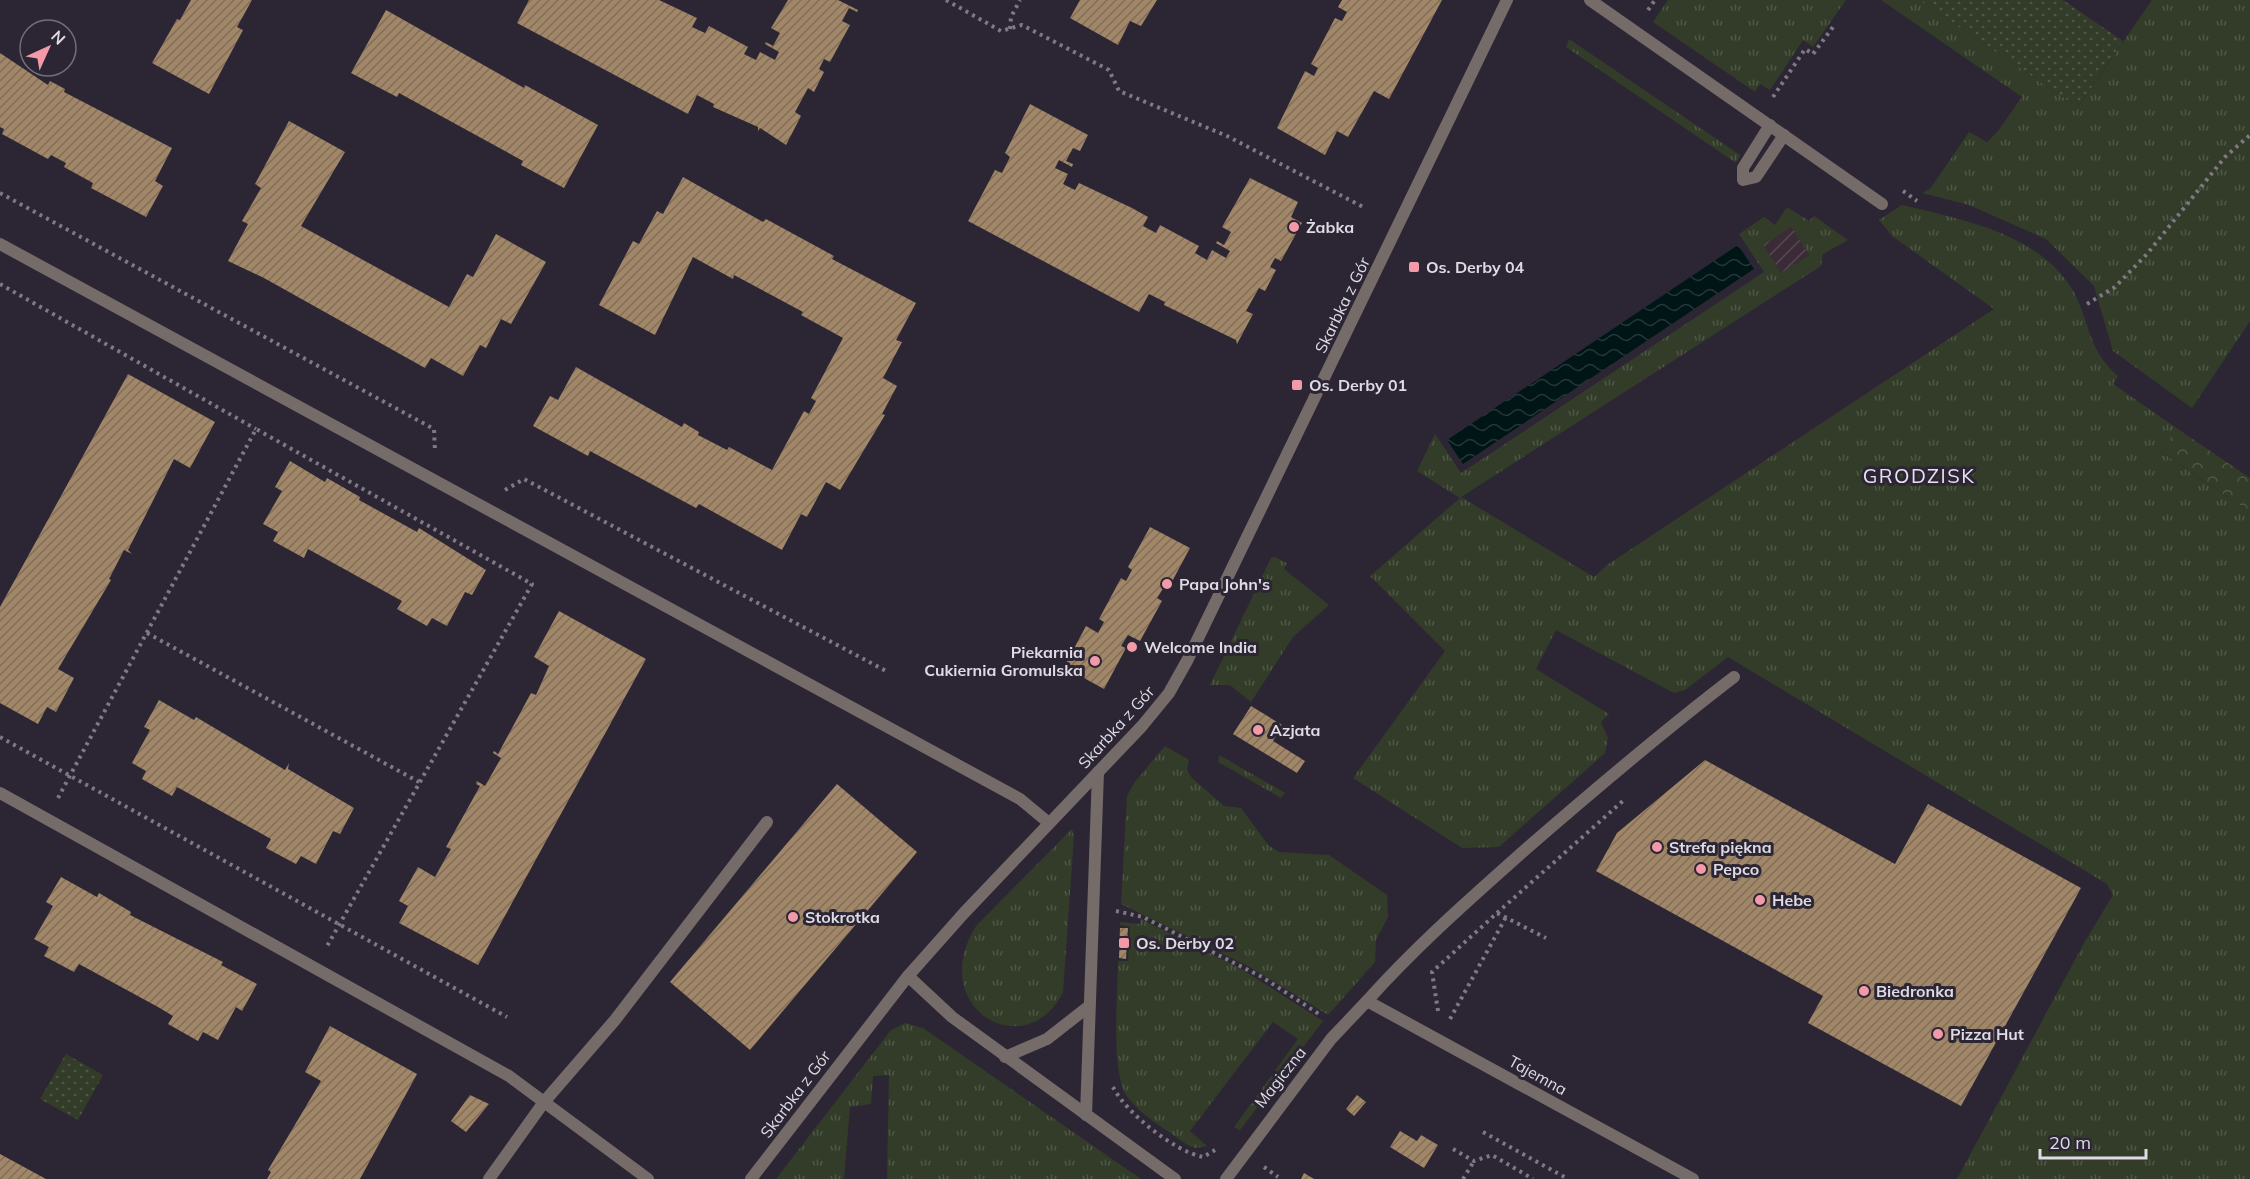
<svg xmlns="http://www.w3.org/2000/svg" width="2250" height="1179" font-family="Mulish,sans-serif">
  <defs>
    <pattern id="industrial-furrows" width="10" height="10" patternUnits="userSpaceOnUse" patternTransform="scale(1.5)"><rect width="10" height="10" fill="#3a2b37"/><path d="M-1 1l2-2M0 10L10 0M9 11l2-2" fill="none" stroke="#564954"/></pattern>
    <pattern id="grass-tufts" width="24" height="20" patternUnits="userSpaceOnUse" patternTransform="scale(1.5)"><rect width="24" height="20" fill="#323c28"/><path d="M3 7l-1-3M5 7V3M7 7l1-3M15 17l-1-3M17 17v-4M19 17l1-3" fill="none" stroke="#4f5847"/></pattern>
    <pattern id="forest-crowns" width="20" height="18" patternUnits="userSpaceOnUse" patternTransform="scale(1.5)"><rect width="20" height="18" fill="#323c28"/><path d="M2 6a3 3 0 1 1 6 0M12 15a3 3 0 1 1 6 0" fill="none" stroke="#4f5847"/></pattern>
    <pattern id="park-dots" width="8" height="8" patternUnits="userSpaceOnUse" patternTransform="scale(1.5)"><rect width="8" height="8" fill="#323c28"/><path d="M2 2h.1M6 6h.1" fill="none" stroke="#4f5847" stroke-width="1.8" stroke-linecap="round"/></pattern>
    <pattern id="water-waves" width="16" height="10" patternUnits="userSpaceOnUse" patternTransform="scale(1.5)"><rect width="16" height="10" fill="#001516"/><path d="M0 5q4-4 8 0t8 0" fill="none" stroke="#253638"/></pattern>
    <pattern id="building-hatch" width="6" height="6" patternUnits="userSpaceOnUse" patternTransform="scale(1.5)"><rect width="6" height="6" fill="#a18668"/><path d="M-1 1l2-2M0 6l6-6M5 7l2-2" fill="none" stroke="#806e5b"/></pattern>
  </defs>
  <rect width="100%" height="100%" fill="#2c2634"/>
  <path fill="url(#industrial-furrows)" d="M 1791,226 L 1809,255 L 1781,273 L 1762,244 Z"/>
  <g fill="url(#grass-tufts)" fill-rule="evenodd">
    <path d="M 1668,0 L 1846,0 L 1813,47 L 1803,40 L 1770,90 L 1760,84 L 1755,92 L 1653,22 Z"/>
    <path d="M 1881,0 L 1919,0 L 2078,107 L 2152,0 L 2250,0 L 2250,321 L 2192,408 L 2113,351 L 2094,286 L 2046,239 L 1969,205 L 1922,193 L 1930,189 L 1969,132 L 1987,142 L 1998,131 L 2022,97 Z"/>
    <path d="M 1569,39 L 1740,155 L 1736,163 L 1566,47 Z"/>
    <path d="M 1902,205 C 1960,219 2038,233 2072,289 C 2090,320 2087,350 2118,376 L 2113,384 L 2178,429 L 2160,451 L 2250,512 L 2250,1179 L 1957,1179 L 2084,943 L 2113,895 L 2107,884 L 1728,657 L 1685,690 L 1674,693 L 1556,630 L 1536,669 L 1609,714 L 1601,722 L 1608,738 L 1605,753 L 1499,847 L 1462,848 L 1353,778 L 1445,651 L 1370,576 L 1460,498 L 1417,471 L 1435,434 L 1461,473 L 1764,272 L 1739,234 L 1764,217 L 1775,225 L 1787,207 L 1809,221 L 1814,216 L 1848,240 L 1823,254 L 1821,266 L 1461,497 L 1594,577 L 1607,565 L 1994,309 L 1892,236 L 1879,220 ZM 1791,227 L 1809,255 L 1781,273 L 1763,245 Z"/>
    <path d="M 1275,557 L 1287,563 L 1284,569 L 1329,605 L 1293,637 L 1251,702 L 1230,685 L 1210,685 L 1271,558 Z"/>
    <path d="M 1165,746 L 1189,760 L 1187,770 L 1191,777 L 1224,806 L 1241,808 L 1269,846 L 1279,852 L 1329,855 L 1387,895 L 1388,917 L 1376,940 L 1375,962 L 1328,1015 L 1250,967 L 1121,904 L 1127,796 L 1134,783 Z"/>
    <path d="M 1219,755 L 1285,793 L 1281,798 L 1218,762 Z"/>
    <path d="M 1072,829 L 1074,836 L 1063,992 C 1027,1066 925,1009 976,926 Z"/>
    <path d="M 1141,919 L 1243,970 L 1323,1021 L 1240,1130 L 1234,1127 L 1298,1039 L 1273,1022 L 1190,1131 L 1207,1146 L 1195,1148 L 1186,1144 C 1167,1130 1143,1117 1128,1098 C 1110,1074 1118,992 1118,961 L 1128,961 L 1130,927 L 1120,925 L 1120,922 L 1140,924 Z"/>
    <path d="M 905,1023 L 923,1028 L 1141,1179 L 887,1179 L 889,1075 L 873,1076 L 871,1104 L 850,1107 L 844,1179 L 776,1179 L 891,1030 Z"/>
  </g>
  <path fill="url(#forest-crowns)" d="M 2178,429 L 2250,478 L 2250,512 L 2159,450 Z"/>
  <g fill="url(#park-dots)">
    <path d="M 1919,0 L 2063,0 L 2123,41 L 2078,107 Z"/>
    <path d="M 66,1054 L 103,1075 L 78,1120 L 40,1099 Z"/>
  </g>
  <path fill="url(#water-waves)" d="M 1738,245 L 1754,269 L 1463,464 L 1447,440 Z"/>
  <g fill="url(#building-hatch)">
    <path d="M 191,0 L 252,0 L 237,27 L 243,30 L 209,94 L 152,63 L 177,19 L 180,20 Z"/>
    <path d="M 529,0 L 659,0 L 697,18 L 692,27 L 705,33 L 709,26 L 748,47 L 744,54 L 756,60 L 760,52 L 775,60 L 779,52 L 765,44 L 766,42 L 773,46 L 780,33 L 771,28 L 788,0 L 838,0 L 858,10 L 857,12 L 849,8 L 842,21 L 850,25 L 830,62 L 824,59 L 819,69 L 824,72 L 814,92 L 808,88 L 795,112 L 801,116 L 786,145 L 760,128 L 758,131 L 758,127 L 713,107 L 714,104 L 697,95 L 688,114 L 517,23 Z"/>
    <path d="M 1080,0 L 1157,0 L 1141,26 L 1130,21 L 1118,45 L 1070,18 Z"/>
    <path d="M 1342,0 L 1442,0 L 1389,99 L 1374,91 L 1348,137 L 1337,131 L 1325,155 L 1277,128 L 1305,71 L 1314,76 L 1318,68 L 1311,64 L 1335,18 L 1342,21 L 1347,12 L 1338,7 Z"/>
    <path d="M 386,10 L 524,88 L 525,85 L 598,125 L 564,188 L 521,165 L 523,161 L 399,93 L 397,97 L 351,73 Z"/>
    <path d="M 0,53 L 48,85 L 50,81 L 65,89 L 64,92 L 172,148 L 155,181 L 163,186 L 146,217 L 91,188 L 93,183 L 64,167 L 66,163 L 51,155 L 48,159 L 2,134 L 4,129 L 0,127 Z"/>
    <path d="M 1030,104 L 1088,135 L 1080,151 L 1073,148 L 1066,161 L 1073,164 L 1072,167 L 1059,160 L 1055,168 L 1068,174 L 1063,184 L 1075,190 L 1079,183 L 1132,208 L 1148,217 L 1143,226 L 1156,233 L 1160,225 L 1199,246 L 1195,253 L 1207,260 L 1212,250 L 1226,258 L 1230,251 L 1216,243 L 1217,241 L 1224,245 L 1231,232 L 1222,227 L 1250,178 L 1298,202 L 1291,217 L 1302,223 L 1281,261 L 1275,258 L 1270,267 L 1276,270 L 1265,291 L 1259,288 L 1246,311 L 1253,314 L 1237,344 L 1236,340 L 1164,305 L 1165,302 L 1149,294 L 1139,312 L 968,221 L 995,170 L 1002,173 L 1010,157 L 1005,153 Z"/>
    <path d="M 289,121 L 345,152 L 301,226 L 449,307 L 467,274 L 473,277 L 496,234 L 546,262 L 511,324 L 501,319 L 486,348 L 480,345 L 463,376 L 431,358 L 425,368 L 264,278 L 228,261 L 248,224 L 242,221 L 261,188 L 255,184 Z"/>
    <path d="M 683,177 L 763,222 L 766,219 L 834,256 L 832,259 L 916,303 L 896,340 L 902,342 L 883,378 L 897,386 L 882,414 L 885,415 L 840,490 L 826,482 L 807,517 L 801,514 L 782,550 L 699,504 L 696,508 L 590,451 L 588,456 L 533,426 L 550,396 L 558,400 L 576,367 L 682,427 L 684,423 L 699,432 L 698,435 L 727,450 L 729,447 L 772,470 L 804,411 L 809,414 L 816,401 L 811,398 L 843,338 L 801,315 L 803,312 L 734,275 L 733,279 L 693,257 L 655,335 L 599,305 L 633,241 L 639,244 L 657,211 L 663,214 Z"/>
    <path d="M 128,374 L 215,422 L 190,468 L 174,459 L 128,550 L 132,554 L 124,550 L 109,579 L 111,580 L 58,669 L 74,678 L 56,712 L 47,707 L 38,724 L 0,703 L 0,607 Z"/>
    <path d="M 290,461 L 325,482 L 327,478 L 360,497 L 359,500 L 417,532 L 419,528 L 486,570 L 472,595 L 465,592 L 447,626 L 432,618 L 427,626 L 397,609 L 402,601 L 308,549 L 304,558 L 273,541 L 278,532 L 263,524 L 282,491 L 275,487 Z"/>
    <path d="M 1150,527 L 1190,548 L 1168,589 L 1164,587 L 1157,598 L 1162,601 L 1140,641 L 1128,635 L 1121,646 L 1126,648 L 1104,689 L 1064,667 L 1086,626 L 1098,633 L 1104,622 L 1099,619 L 1121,578 L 1126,581 L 1132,570 L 1128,567 Z"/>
    <path d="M 559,611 L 646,659 L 478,965 L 399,923 L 408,906 L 399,901 L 418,867 L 435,877 L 445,859 L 451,849 L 446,847 L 480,786 L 476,784 L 477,781 L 485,786 L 501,758 L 493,753 L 494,751 L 498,754 L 531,693 L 536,695 L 549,666 L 534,657 Z"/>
    <path d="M 159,700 L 194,720 L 196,717 L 285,770 L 289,763 L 288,769 L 354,808 L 340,834 L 333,831 L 316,864 L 301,856 L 296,864 L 266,848 L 271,839 L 177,787 L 172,796 L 142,779 L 146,771 L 132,763 L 150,730 L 144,727 Z"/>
    <path d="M 1251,706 L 1282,725 L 1273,741 L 1305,761 L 1297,773 L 1233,734 Z"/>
    <path d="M 1705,760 L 1895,864 L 1928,804 L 2081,888 L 1961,1106 L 1808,1023 L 1823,996 L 1596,871 L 1617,833 Z"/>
    <path d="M 837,784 L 917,852 L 750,1050 L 670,982 Z"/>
    <path d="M 61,877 L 97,897 L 99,893 L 131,912 L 130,915 L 223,962 L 221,965 L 257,984 L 242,1011 L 236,1007 L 218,1040 L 203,1032 L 198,1041 L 168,1024 L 173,1016 L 158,1007 L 79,964 L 74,972 L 44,956 L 49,947 L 34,939 L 53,906 L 46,902 Z"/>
    <path d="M 1120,928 L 1128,928 L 1126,959 L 1119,958 Z"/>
    <path d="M 330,1026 L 417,1074 L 360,1179 L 267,1179 L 271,1172 L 268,1170 L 321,1081 L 305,1072 Z"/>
    <path d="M 470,1095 L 489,1104 L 466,1132 L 451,1121 Z"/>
    <path d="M 1357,1095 L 1366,1102 L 1354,1116 L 1346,1109 Z"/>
    <path d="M 1400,1131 L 1417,1141 L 1421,1135 L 1438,1145 L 1424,1168 L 1390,1147 Z"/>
    <path d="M 0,1154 L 46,1179 L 0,1179 Z"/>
    <path d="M 1304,1173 L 1314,1179 L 1301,1179 Z"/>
  </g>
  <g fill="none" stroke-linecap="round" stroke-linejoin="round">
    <g stroke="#7e7985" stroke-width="4" stroke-dasharray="3 4.5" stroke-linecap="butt">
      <path d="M 946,0 L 1001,31 L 1022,25 L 1109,70 L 1119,91 L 1227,136 L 1365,208"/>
      <path d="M 1648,10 L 1655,0"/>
      <path d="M 1010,29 L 1011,17 L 1020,0"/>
      <path d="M 1773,97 L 1805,49 L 1813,54 L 1833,27"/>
      <path d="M 1903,191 L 1917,201"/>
      <path d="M 0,193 L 434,429 L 435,452"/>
      <path d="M 0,284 L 256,429"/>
      <path d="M 2087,304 L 2115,287 L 2147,254 L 2225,157 L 2250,135"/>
      <path d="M 505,490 L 524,479 L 888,672"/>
      <path d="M 147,633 L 419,782"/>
      <path d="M 0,737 L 507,1017"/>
      <path d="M 58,798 L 256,429 L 532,584 L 326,948"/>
      <path d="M 1116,911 L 1143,917 L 1262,977 L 1322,1016"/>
      <path d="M 1497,913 L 1624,800"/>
      <path d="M 1438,1011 L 1432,972 L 1497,913 L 1546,938"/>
      <path d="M 1450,1019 L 1506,917"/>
      <path d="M 1113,1087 C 1126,1113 1174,1151 1203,1157 L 1215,1150"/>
      <path d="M 1483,1132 L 1568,1179"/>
      <path d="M 1453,1149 L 1474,1161 L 1492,1155 L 1533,1179"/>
      <path d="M 1264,1167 L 1278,1177"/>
      <path d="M 1463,1179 L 1474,1161"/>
    </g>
    <g stroke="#756b69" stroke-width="12">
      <path d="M 1590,0 L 1882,204"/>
      <path d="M 1770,125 L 1743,168 L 1743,180 L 1756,177 L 1784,135"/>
      <path d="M 0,244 L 1020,799 L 1049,823"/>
      <path d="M 0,793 L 509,1076 L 648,1179"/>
      <path d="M 1367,1001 C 1416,946 1471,898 1526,849 C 1594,790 1662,732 1734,677"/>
      <path d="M 1005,1057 L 1047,1039 L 1088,1007"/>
      <path d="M 1086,1115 L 1098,772"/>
      <path d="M 489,1179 L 544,1102 L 615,1020 L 767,822"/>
    </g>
    <g stroke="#756b69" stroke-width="12">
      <path d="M 908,976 L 952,1017 L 1175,1179"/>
      <path d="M 1226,1179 L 1331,1039 L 1367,1001 L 1693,1179"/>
    </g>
    <path stroke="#756b69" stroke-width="12" d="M 751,1179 L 908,976 L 964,913 L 1142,726 L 1169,693 L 1188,659 L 1507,0"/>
  </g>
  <g fill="#f39aa9" stroke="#2c2634" stroke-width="2">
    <circle cx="1294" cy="227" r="6"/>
    <rect x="1408" y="261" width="12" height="12" rx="3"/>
    <rect x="1291" y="379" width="12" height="12" rx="3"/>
    <circle cx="1167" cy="584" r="6"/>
    <circle cx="1132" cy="647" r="6"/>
    <circle cx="1095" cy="661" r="6"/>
    <circle cx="1258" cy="730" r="6"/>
    <circle cx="1657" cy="847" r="6"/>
    <circle cx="1701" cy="869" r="6"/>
    <circle cx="1760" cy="900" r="6"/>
    <circle cx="793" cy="917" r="6"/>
    <rect x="1118" y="937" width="12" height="12" rx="3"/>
    <circle cx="1864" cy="991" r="6"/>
    <circle cx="1938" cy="1034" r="6"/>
  </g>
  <g text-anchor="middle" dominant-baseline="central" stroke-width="6" stroke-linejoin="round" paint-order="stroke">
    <g font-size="16" font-weight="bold" fill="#dfdbe4" stroke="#2c2634" text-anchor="start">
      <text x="1306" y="227">Żabka</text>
      <text x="1426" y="267">Os. Derby 04</text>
      <text x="1309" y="385">Os. Derby 01</text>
      <text x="1179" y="584">Papa John's</text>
      <text x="1144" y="647">Welcome India</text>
      <text x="1083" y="652" text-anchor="end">Piekarnia<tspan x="1083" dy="18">Cukiernia Gromulska</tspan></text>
      <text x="1270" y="730">Azjata</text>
      <text x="1669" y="847">Strefa piękna</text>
      <text x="1713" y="869">Pepco</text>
      <text x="1772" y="900">Hebe</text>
      <text x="805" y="917">Stokrotka</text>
      <text x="1136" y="943">Os. Derby 02</text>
      <text x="1876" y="991">Biedronka</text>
      <text x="1950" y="1034">Pizza Hut</text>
    </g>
    <g font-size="16" fill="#dfdbe4" stroke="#2c2634">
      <text transform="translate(1342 305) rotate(-64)">Skarbka z Gór</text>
      <text transform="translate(1116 727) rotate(-48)">Skarbka z Gór</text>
      <text transform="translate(1538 1075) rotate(29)">Tajemna</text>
      <text transform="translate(1280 1077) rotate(-52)">Magiczna</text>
      <text transform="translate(795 1094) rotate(-53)">Skarbka z Gór</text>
    </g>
    <g font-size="20" letter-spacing="1.5" fill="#e8e0f4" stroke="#2c2634">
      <text x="1919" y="475">GRODZISK</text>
    </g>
  </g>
  <g transform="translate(48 48) rotate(45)"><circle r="28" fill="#2c2634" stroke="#746e7a" stroke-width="1.5"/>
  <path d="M0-4.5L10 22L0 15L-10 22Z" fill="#f39aa9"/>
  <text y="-9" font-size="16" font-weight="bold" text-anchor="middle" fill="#dfdbe4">N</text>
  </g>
  <path d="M2040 1149v9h106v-9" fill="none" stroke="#dfdbe4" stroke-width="3"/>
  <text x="2049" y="1149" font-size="18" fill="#dfdbe4" stroke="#2c2634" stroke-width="4.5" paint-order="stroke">20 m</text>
</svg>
